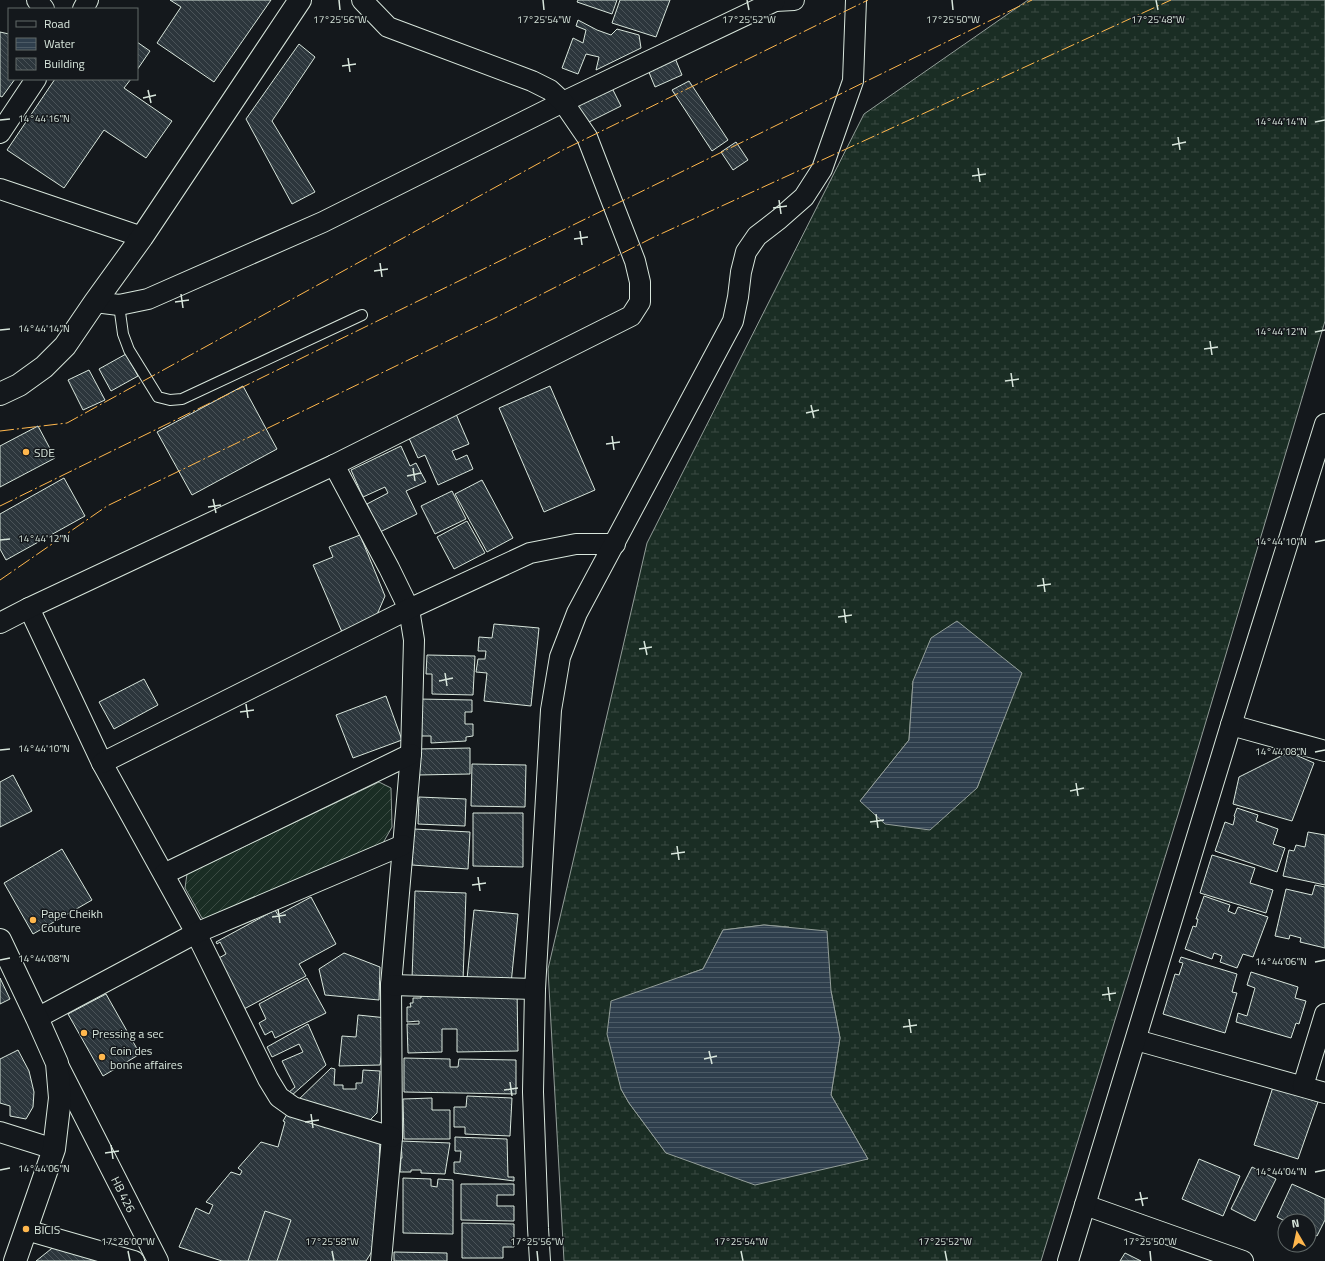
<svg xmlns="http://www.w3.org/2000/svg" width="1325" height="1261" font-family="'Titillium Web',sans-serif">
  <defs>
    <pattern id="wetland-marsh" width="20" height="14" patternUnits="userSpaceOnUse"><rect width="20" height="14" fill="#1a2d24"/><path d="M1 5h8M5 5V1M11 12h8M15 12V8" fill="none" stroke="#3b4b43"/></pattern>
    <pattern id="garden-furrows" width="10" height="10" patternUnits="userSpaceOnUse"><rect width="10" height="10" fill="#1a2d24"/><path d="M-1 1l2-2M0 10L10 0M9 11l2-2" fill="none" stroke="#3b4b43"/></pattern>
    <pattern id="water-rules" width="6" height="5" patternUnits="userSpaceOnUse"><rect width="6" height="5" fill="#2f3f4d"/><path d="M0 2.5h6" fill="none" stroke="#4c5b66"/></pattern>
    <pattern id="building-back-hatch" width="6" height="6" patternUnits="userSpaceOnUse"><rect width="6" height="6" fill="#2c363c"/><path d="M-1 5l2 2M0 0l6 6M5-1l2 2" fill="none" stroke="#4a5358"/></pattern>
  </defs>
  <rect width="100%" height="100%" fill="#14181c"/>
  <path fill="url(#wetland-marsh)" stroke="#939e99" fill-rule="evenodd" d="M 1028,0 L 1325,0 L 1325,321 L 1185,792 L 1041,1261 L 564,1261 L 548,969 L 647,543 L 864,114 ZM 1021,673 L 977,788 L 860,801 L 909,740 L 913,681 ZM 764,925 L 789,927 L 831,991 L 840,1038 L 831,1095 L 868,1159 L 666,1153 L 629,1103 L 621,1089 L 688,974 L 703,969 L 723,930 Z"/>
  <path fill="url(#garden-furrows)" stroke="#939e99" d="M 379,782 L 391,788 L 392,827 L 383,843 L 212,921 L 202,918 L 185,888 L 187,874 Z"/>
  <g fill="url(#water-rules)" stroke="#939e99">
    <path d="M 957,621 L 1022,673 L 977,788 L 930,830 L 885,824 L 860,801 L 909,740 L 913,681 L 931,638 Z"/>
    <path d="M 764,925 L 827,931 L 831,991 L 840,1038 L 831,1095 L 868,1159 L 755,1185 L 666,1153 L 629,1103 L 621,1089 L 607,1034 L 611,1001 L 703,969 L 723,930 Z"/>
  </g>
  <g fill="url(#building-back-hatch)" stroke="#d8e6dc">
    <path d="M 170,0 L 271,0 L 214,82 L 157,43 L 181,7 Z"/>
    <path d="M 578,0 L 617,0 L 612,14 L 577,2 Z"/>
    <path d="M 620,0 L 670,0 L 656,37 L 612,23 Z"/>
    <path d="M 578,20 L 597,30 L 611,35 L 617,29 L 639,35 L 641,48 L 596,70 L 599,57 L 586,54 L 578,74 L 562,68 L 573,38 L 583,43 L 586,30 L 576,26 Z"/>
    <path d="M 0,32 L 9,34 L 9,79 L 15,79 L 2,97 L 0,96 Z"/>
    <path d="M 137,42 L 150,51 L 137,70 Z"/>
    <path d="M 299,44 L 315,57 L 272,121 L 315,192 L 292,204 L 246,119 Z"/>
    <path d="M 675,58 L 682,75 L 655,87 L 648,70 Z"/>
    <path d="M 55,79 L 131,79 L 124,88 L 172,121 L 146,158 L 104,130 L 64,188 L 7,150 Z"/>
    <path d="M 689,81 L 728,140 L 712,151 L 672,90 Z"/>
    <path d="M 612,88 L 621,106 L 587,123 L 578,106 Z"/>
    <path d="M 736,142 L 748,160 L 733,170 L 721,152 Z"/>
    <path d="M 126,354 L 138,376 L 111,391 L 99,369 Z"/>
    <path d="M 89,370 L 105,400 L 83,410 L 68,380 Z"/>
    <path d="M 243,386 L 277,449 L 192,495 L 157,432 Z"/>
    <path d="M 550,386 L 595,490 L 544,512 L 499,408 Z"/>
    <path d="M 456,414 L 469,444 L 452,451 L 456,460 L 467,455 L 473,469 L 438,485 L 425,455 L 418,458 L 408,436 Z"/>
    <path d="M 38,426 L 55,458 L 0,487 L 0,446 Z"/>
    <path d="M 401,446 L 410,466 L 416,463 L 426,482 L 406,491 L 417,514 L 380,532 L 367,504 L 388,493 L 385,487 L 363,497 L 351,470 Z"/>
    <path d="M 64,478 L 85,516 L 6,560 L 0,549 L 0,514 Z"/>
    <path d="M 482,480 L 513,538 L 487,552 L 455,494 Z"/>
    <path d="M 452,491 L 466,519 L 435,534 L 421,506 Z"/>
    <path d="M 467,521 L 485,553 L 454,569 L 437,537 Z"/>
    <path d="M 360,535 L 385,596 L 376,617 L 342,632 L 313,565 L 333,557 L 329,547 Z"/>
    <path d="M 494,624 L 539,628 L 531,706 L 484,701 L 487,673 L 476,672 L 478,659 L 485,659 L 486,651 L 478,651 L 479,637 L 492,638 Z"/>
    <path d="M 427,655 L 475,656 L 473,695 L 432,694 L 432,674 L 426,674 Z"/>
    <path d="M 144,679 L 158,705 L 114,729 L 99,702 Z"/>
    <path d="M 386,696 L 402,740 L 353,758 L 336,715 Z"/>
    <path d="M 418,699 L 472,700 L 472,712 L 465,712 L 465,724 L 473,724 L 473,736 L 466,737 L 466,741 L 431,743 L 431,736 L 420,736 Z"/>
    <path d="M 470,748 L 470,774 L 418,775 L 418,749 Z"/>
    <path d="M 1289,752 L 1314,763 L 1292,821 L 1233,804 L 1239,777 Z"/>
    <path d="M 472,764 L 526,765 L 525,807 L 471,806 Z"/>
    <path d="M 13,775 L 32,811 L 0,827 L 0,782 Z"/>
    <path d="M 419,797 L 466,799 L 465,826 L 418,824 Z"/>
    <path d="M 1237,808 L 1258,815 L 1256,821 L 1278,829 L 1273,844 L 1285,848 L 1277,872 L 1215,851 L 1225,822 L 1233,825 L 1235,817 L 1234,816 Z"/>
    <path d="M 473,813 L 523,813 L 523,867 L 473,866 Z"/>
    <path d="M 414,829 L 470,832 L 468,869 L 412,865 Z"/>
    <path d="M 1308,832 L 1325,835 L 1325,885 L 1283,876 L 1289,850 L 1294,851 L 1296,845 L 1305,847 Z"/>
    <path d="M 62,849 L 92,900 L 33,934 L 4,883 Z"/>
    <path d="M 1212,855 L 1255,868 L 1250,883 L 1273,890 L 1266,913 L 1200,893 Z"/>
    <path d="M 1315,885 L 1325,887 L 1325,948 L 1300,942 L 1301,938 L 1290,935 L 1289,939 L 1275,936 L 1286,889 L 1312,895 Z"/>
    <path d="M 415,891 L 466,893 L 463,981 L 412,979 Z"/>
    <path d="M 1204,896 L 1230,905 L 1228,911 L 1235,914 L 1238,907 L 1268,917 L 1253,957 L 1243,954 L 1237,968 L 1220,962 L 1222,956 L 1214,953 L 1212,959 L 1185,949 L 1193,926 L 1196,927 L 1198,919 L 1196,919 Z"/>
    <path d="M 311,897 L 336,944 L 299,964 L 306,976 L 244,1009 L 217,959 L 226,954 L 220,942 L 217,944 L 216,942 L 275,910 L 278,915 Z"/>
    <path d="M 474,910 L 518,914 L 511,984 L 467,979 Z"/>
    <path d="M 344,953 L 380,967 L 379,1000 L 325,995 L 319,969 Z"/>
    <path d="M 1181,957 L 1237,974 L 1232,992 L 1237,993 L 1225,1033 L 1163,1014 L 1175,974 L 1179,975 L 1183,963 L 1179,962 Z"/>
    <path d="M 1251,972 L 1298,987 L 1295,998 L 1306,1001 L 1299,1024 L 1296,1023 L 1291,1038 L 1236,1022 L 1238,1013 L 1247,1016 L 1255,988 L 1247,985 Z"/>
    <path d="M 0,978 L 10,999 L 0,1004 Z"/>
    <path d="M 307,978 L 326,1013 L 275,1038 L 272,1031 L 265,1035 L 259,1023 L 266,1019 L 259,1004 Z"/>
    <path d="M 517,990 L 518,1051 L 457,1052 L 457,1029 L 442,1029 L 442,1052 L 408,1053 L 407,1024 L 419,1024 L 419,1021 L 407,1022 L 407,1007 L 411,1007 L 410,1003 L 413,1003 L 413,998 L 421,998 L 421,994 Z"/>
    <path d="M 106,994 L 140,1054 L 103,1076 L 68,1014 Z"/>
    <path d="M 358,1015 L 387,1018 L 380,1065 L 339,1066 L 342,1036 L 356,1037 Z"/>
    <path d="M 308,1024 L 326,1065 L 291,1096 L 288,1093 L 295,1087 L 282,1061 L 303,1052 L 299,1044 L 272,1057 L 267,1047 Z"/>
    <path d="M 18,1050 L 29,1071 L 34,1092 L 33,1107 L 26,1119 L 10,1116 L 10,1106 L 0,1103 L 0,1059 Z"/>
    <path d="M 404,1058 L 450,1059 L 450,1067 L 458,1067 L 459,1059 L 516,1060 L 516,1094 L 404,1092 Z"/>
    <path d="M 331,1068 L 335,1069 L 334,1085 L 343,1085 L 343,1089 L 356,1089 L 356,1083 L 362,1083 L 363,1070 L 380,1071 L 377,1113 L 367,1123 L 293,1105 Z"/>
    <path d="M 1273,1087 L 1318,1102 L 1298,1159 L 1254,1145 Z"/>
    <path d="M 467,1096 L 512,1098 L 510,1136 L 465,1134 L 465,1127 L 454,1127 L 454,1107 L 466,1107 Z"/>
    <path d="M 432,1098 L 432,1110 L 450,1110 L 450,1139 L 404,1139 L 403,1099 Z"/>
    <path d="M 290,1109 L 380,1139 L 376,1245 L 366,1261 L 222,1261 L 179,1247 L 196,1208 L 209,1214 L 213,1205 L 206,1202 L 231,1172 L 240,1175 L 242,1171 L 238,1168 L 261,1142 L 278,1147 L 285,1122 L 283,1121 Z"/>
    <path d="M 455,1137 L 507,1139 L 508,1177 L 514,1177 L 514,1181 L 454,1173 L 454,1162 L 460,1162 L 461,1151 L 455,1151 Z"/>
    <path d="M 401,1141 L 450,1143 L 445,1174 L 421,1173 L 421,1170 L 411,1170 L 411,1172 L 400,1172 L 401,1158 L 402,1158 Z"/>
    <path d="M 1199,1159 L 1240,1176 L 1223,1216 L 1182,1199 Z"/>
    <path d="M 1252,1167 L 1276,1179 L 1255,1221 L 1231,1209 Z"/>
    <path d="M 403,1178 L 431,1179 L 431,1186 L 437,1187 L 438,1179 L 453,1180 L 453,1234 L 403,1233 Z"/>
    <path d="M 461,1184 L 514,1184 L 514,1195 L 497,1195 L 497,1206 L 514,1206 L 514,1221 L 461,1220 Z"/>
    <path d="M 1292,1184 L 1325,1199 L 1325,1220 L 1317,1236 L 1309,1232 L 1309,1221 L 1285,1221 L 1277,1217 Z"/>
    <path d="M 265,1211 L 291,1220 L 277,1261 L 248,1261 Z"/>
    <path d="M 462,1223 L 514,1224 L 514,1247 L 503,1247 L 503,1258 L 462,1258 Z"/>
    <path d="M 56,1245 L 98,1261 L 36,1261 Z"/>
    <path d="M 394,1252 L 447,1253 L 447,1261 L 394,1261 Z"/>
    <path d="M 1125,1253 L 1141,1261 L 1120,1261 Z"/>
  </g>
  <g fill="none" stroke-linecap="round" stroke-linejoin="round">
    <g stroke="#d8e6dc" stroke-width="12">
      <path id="lane" d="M 119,305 L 123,334 L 129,350 L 158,397 L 170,400 L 182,399 L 362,315"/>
    </g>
    <g stroke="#d8e6dc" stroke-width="22">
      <g id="street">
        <path d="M 37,0 L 44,9"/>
        <path d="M 770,0 L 775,1 L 794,0"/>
        <path d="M 83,9 L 88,0"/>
        <path d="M 0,133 L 36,79"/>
        <path d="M 0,189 L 142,237"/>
        <path d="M 95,302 L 119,305 L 148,299 L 323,222 L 563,102 L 775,1"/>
        <path d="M 334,465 L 389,568 L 409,609 L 414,640 L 411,754 L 391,985 L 392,1137 L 381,1261"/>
        <path d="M 29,608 L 102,763 L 196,933 L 268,1079 L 279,1097 L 293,1107 L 392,1137"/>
        <path d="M 0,623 L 29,608 L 334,465 L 631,316 L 640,302 L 640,282 L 635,261 L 587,137 L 563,102 L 550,90 L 532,81 L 388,27 L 362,0"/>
        <path d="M 1231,725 L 1325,751"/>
        <path d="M 102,763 L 409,609 L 530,553 L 576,544 L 615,544"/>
        <path d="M 164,874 L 411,754"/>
        <path d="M 391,985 L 535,989"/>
        <path d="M 37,1018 L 196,933 L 403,845"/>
        <path d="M 1136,1040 L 1325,1093"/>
        <path id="s1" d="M 58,1065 L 158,1261"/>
        <path d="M 1303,1086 L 1325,1014"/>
        <path d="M 0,1132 L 54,1149"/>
        <path d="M 1085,1205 L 1243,1261"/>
        <path d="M 26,1230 L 134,1261"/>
        <path d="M 540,1261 L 538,1228 L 533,1092 L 535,989 L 551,710 L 560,657 L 577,613 L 733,321 L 738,297 L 741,272 L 746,252 L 757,236 L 779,219 L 804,197 L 822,169 L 853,81 L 856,0"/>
        <path d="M 1068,1261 L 1231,725 L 1325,424"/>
      </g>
    </g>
    <g stroke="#d8e6dc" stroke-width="24">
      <g id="secondary">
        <path d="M 0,394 L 19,385 L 44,367 L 65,346 L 95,302 L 142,237 L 300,0"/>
        <path d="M 0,940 L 37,1018 L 57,1063 L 60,1098 L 54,1149 L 15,1261"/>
      </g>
    </g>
    <use href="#lane" stroke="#14181c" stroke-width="10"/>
    <use href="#street" stroke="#14181c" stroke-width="20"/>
    <use href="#secondary" stroke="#14181c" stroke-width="22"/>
    <g stroke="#ffb74d" stroke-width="1" stroke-dasharray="14 3 2 3" stroke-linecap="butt">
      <path d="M 0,431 L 67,423 L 563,150 L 868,0"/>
      <path d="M 0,506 L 1032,0"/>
      <path d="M 0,580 L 107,506 L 495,318 L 652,238 L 1171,0"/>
    </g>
  </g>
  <path fill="none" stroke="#d8e6dc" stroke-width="1.5" d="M 339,0 L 340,10M 543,0 L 544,10M 747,0 L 749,10M 952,0 L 953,10M 1156,0 L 1158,10M 348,58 L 350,72M 342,66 L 356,64M 148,90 L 151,103M 143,98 L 156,95M 0,120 L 10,119M 1315,122 L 1325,120M 1178,137 L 1180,150M 1172,145 L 1186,142M 978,168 L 980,182M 972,176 L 986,174M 779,200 L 781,214M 773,208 L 787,206M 580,231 L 582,245M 574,239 L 588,237M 380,263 L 382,277M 374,271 L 388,269M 181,294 L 183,308M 175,302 L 189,300M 0,330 L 10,329M 1315,332 L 1325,330M 1210,341 L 1212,355M 1204,349 L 1218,347M 1011,373 L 1013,387M 1005,381 L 1019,379M 811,405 L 814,418M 806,413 L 819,410M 612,436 L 614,450M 606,444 L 620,442M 413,468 L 415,481M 407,476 L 421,473M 213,499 L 216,513M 208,507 L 221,505M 0,540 L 10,539M 1315,542 L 1325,540M 1043,578 L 1045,592M 1037,586 L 1051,584M 844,609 L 846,623M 838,617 L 852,615M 644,641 L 647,655M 639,649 L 652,647M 445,673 L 447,686M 439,681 L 453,678M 246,704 L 248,718M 240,712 L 254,710M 0,750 L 10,749M 1315,752 L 1325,750M 1076,783 L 1078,796M 1070,791 L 1084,788M 876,814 L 878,828M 870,822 L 884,820M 677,846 L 679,860M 671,854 L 685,852M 478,877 L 480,891M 472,885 L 486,883M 278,909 L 280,923M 272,917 L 286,915M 0,960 L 10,958M 1315,962 L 1325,960M 1108,987 L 1110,1001M 1102,995 L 1116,993M 909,1019 L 911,1033M 903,1027 L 917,1025M 709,1051 L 712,1064M 704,1059 L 717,1056M 510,1082 L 512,1096M 504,1090 L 518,1088M 311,1114 L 313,1128M 305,1122 L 319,1120M 111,1145 L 113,1159M 105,1153 L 119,1151M 0,1170 L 10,1168M 1315,1172 L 1325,1170M 1140,1192 L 1143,1206M 1135,1200 L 1148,1198M 128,1251 L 130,1261M 332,1251 L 334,1261M 537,1251 L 538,1261M 741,1251 L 743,1261M 945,1251 L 947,1261M 1150,1251 L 1151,1261"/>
  <g fill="#ffb74d" stroke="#14181c" stroke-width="1.5">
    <circle cx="26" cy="452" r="4"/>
    <circle cx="33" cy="920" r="4"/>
    <circle cx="84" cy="1033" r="4"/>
    <circle cx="102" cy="1057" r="4"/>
    <circle cx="26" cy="1229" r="4"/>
  </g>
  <g text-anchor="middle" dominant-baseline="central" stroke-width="3" stroke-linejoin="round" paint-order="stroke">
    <g font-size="12" fill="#d8e6dc" stroke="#14181c" text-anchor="start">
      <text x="34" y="452">SDE</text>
      <text x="41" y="913">Pape Cheikh<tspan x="41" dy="14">Couture</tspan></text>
      <text x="92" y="1033">Pressing a sec</text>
      <text x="110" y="1050">Coin des<tspan x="110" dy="14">bonne affaires</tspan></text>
      <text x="34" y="1229">BICIS</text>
    </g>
    <g font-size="12" fill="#d8e6dc" stroke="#14181c">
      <text stroke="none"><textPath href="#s1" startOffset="145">HB 426</textPath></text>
    </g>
  </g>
  <g font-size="10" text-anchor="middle" fill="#d8e6dc" stroke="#14181c" stroke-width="3" stroke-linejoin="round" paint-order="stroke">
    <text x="340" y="23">17°25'56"W</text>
    <text x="544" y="23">17°25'54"W</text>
    <text x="749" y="23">17°25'52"W</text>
    <text x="953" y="23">17°25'50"W</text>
    <text x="1158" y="23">17°25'48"W</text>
    <text x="44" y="122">14°44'16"N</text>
    <text x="1281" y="125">14°44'14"N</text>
    <text x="44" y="332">14°44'14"N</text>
    <text x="1281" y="335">14°44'12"N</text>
    <text x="44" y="542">14°44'12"N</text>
    <text x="1281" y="545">14°44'10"N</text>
    <text x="44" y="752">14°44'10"N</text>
    <text x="1281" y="755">14°44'08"N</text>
    <text x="44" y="962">14°44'08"N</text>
    <text x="1281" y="965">14°44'06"N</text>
    <text x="44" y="1172">14°44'06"N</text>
    <text x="1281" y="1175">14°44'04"N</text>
    <text x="128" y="1245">17°26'00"W</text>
    <text x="332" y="1245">17°25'58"W</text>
    <text x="537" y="1245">17°25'56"W</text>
    <text x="741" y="1245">17°25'54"W</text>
    <text x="945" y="1245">17°25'52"W</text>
    <text x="1150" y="1245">17°25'50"W</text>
  </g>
  <rect x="8" y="8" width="130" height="72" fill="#14181c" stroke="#626a69"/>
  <rect x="16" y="21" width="20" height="6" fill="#14181c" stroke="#626a69"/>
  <text x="44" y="28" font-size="12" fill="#d8e6dc">Road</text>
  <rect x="16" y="38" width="20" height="12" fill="url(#water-rules)" stroke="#626a69"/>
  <text x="44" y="48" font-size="12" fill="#d8e6dc">Water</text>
  <rect x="16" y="58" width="20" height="12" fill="url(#building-back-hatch)" stroke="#626a69"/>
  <text x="44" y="68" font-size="12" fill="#d8e6dc">Building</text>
  <g transform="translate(1297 1233) rotate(351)"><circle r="19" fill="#14181c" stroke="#626a69"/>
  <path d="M0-3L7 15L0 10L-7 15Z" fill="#ffb74d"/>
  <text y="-6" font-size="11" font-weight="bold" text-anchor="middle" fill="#d8e6dc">N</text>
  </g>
</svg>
